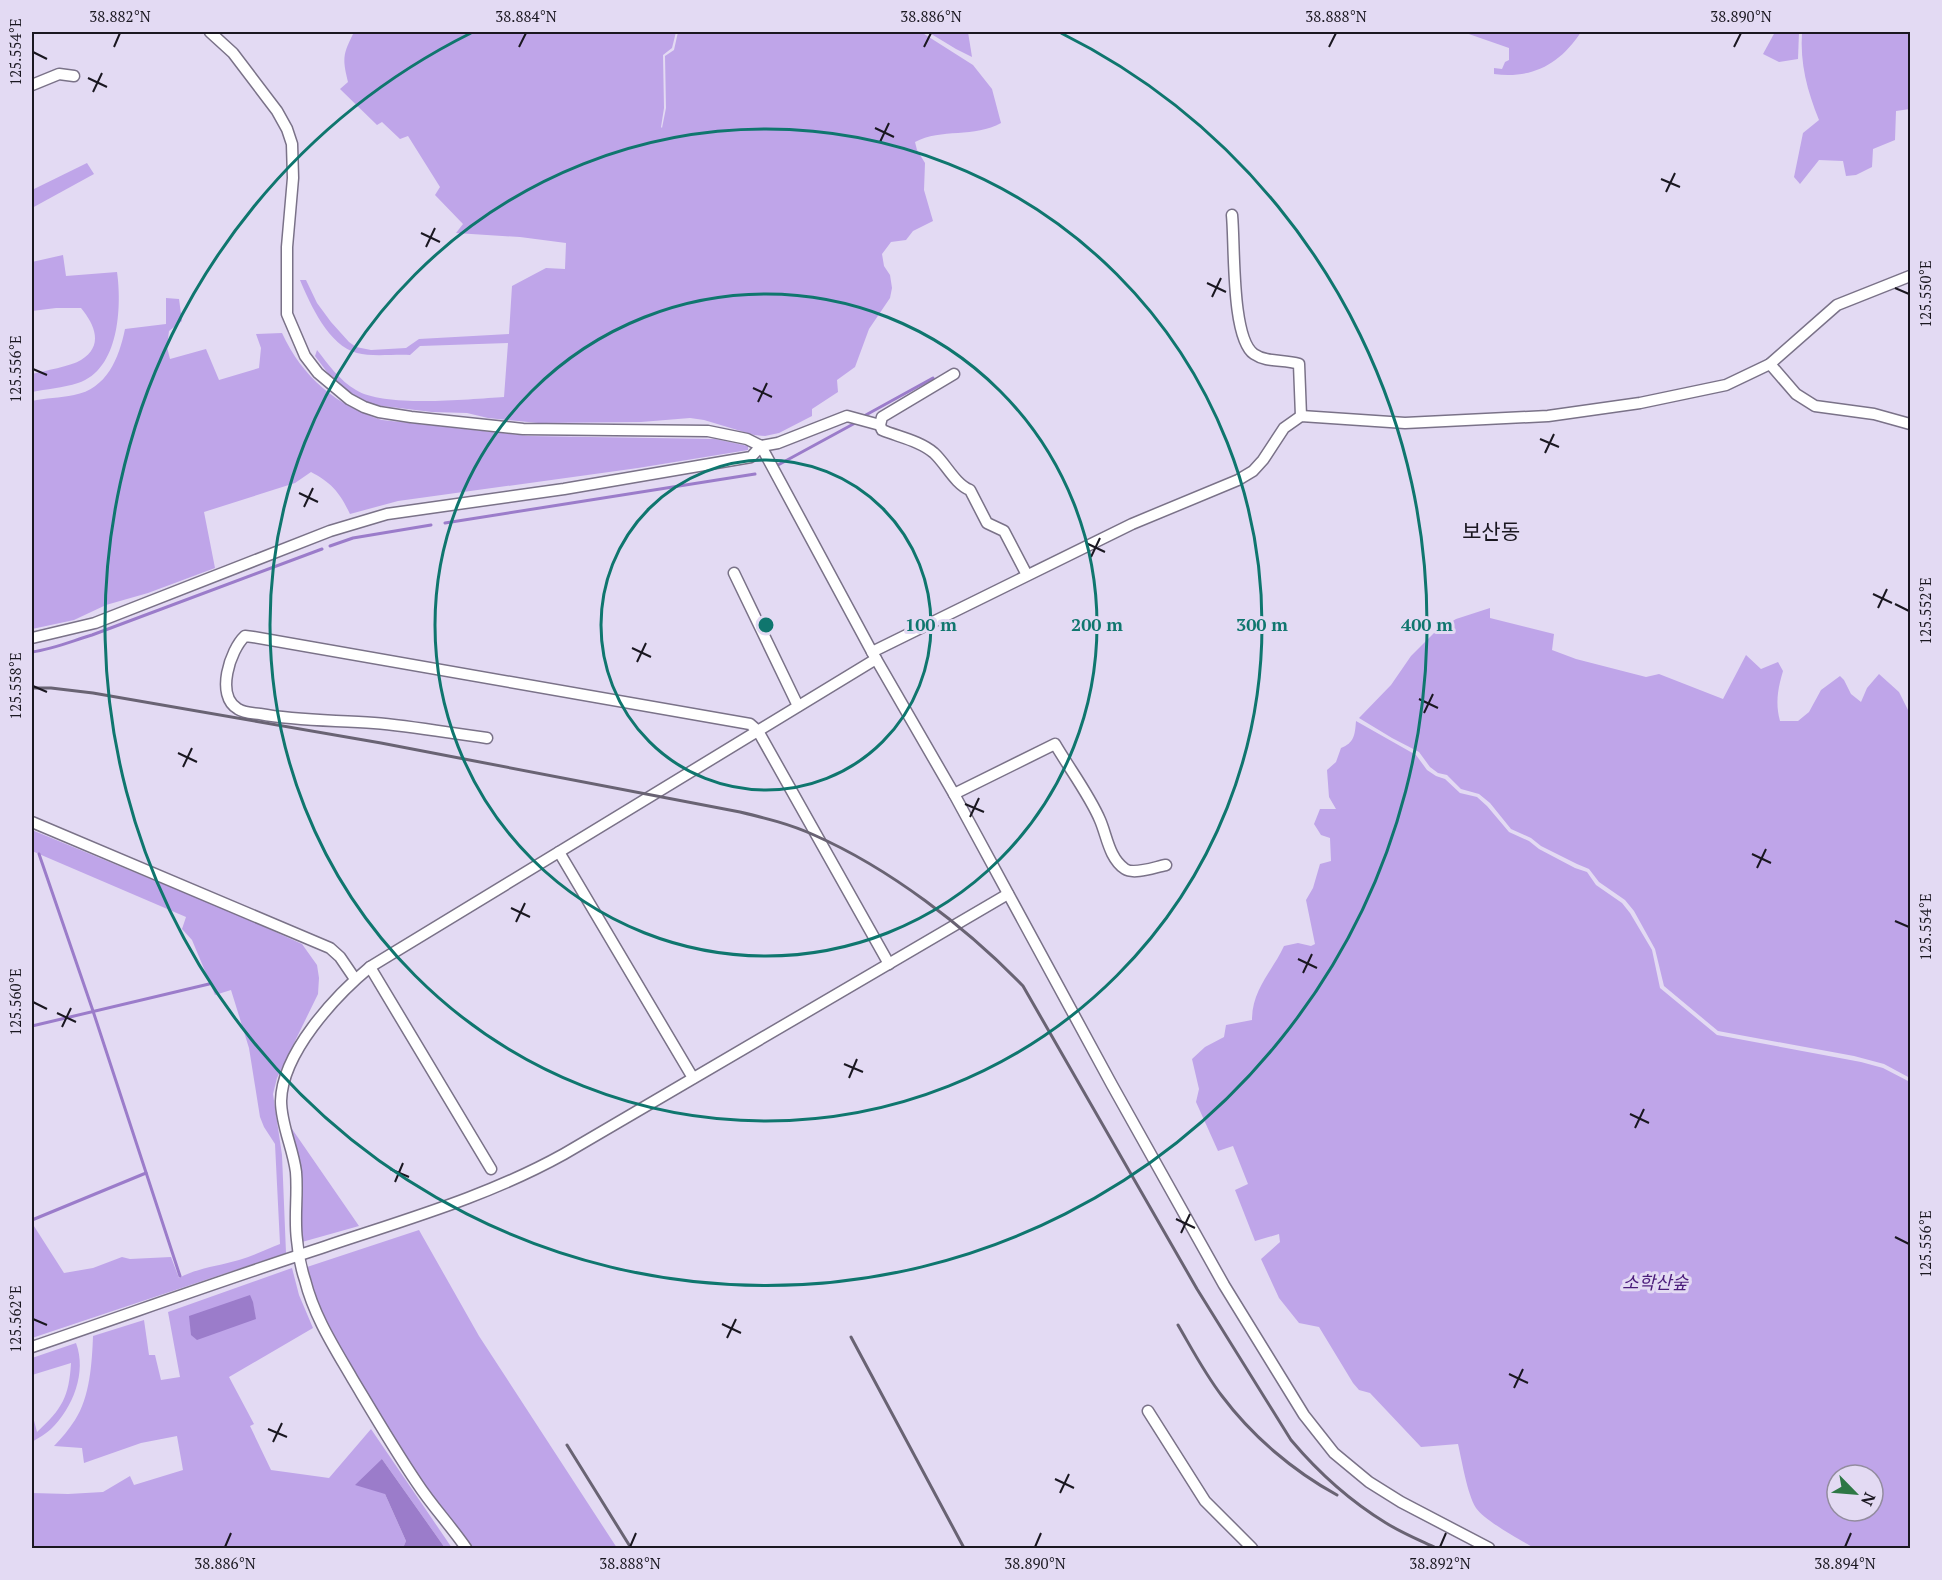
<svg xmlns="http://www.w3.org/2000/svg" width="1942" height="1580" font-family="'PT Serif','Noto Sans KR',serif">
  <rect width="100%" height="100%" fill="#e3daf3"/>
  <g fill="#bfa5e9" fill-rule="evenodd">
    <path d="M 354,32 L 676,32 L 672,48 L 663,55 L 664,108 L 661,127 L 662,128 L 666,108 L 665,56 L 674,50 L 678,32 L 921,32 L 973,65 L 992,89 L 1001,123 C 975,138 941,128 915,142 L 917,150 L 925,163 L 924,190 L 933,221 L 913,231 L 906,240 L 891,242 L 882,254 L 884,266 L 890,275 L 892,288 L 890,298 L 869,329 L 855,367 L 837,380 L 838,392 L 812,409 L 812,416 L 779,433 L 765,436 L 754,435 L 704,420 L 690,418 L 641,422 L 538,423 L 488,418 L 467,413 L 432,412 L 374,405 L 359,399 L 343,389 L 330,376 L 315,356 L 317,350 C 328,364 340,381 356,390 C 384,408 470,399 504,397 L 508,343 L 420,346 L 410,355 C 395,354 371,357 357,353 C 329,346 310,304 300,280 L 306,280 L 317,303 L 331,322 L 349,342 L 356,347 L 371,350 L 406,348 L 419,339 L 509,334 L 512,286 L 546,268 L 565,269 L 566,243 L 520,237 L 456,233 L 463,224 L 435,195 L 440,187 L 408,136 L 400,139 L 382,122 L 377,125 L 340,89 L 348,82 C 342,58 343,54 354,32 Z"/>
    <path d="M 928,32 L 968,32 L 972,57 L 956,49 Z"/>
    <path d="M 1463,32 L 1581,32 C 1560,64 1533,79 1494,74 L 1494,68 L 1502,69 L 1505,62 L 1509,60 L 1509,48 Z"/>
    <path d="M 1775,32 L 1799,32 L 1798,59 L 1779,62 L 1763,54 Z"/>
    <path d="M 1802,32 L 1910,32 L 1910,109 L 1896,111 L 1895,140 L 1873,149 L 1872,167 L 1856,175 L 1846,176 L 1843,161 L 1819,160 L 1800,184 L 1794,177 L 1803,133 L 1819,120 C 1807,90 1800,64 1802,32 Z"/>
    <path d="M 87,163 L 94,174 L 32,208 L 32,190 Z"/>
    <path d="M 63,255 L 66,276 L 117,272 C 122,307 119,370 78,383 C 63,388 46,389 32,392 L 32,374 C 43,371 72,366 81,360 C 104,346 95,325 81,308 L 56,308 L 32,311 L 32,262 Z"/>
    <path d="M 166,298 L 179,299 L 182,321 L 169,331 L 167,347 L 170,359 L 206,349 L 219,380 L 259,368 L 261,348 L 256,334 L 282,333 C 302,377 337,406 382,420 L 528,436 L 715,439 L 748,446 L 748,450 L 638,468 L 398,501 L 350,514 C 340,493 332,483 311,472 L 295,483 L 204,512 L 215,568 L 148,593 L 106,605 L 74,620 L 32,629 L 32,401 C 45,398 60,398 74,395 C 107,389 119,358 125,329 L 166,324 Z"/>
    <path d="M 1490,608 L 1490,618 L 1554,634 L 1552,650 L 1576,659 L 1646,677 L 1659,674 L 1723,699 L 1746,655 L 1761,669 L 1778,662 L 1783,671 C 1778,688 1775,703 1780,721 L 1798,721 L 1809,712 L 1821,690 L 1840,676 L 1844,680 L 1851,694 L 1861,702 L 1867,688 L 1879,674 L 1899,692 L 1910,714 L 1910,1078 L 1884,1064 L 1854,1056 L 1718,1031 L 1664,986 L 1655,949 L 1634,911 L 1625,900 L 1599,882 L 1589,869 L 1577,864 L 1541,846 L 1531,838 L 1511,829 L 1490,803 L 1479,794 L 1461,789 L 1447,775 L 1438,773 L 1430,767 L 1419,752 L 1392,738 L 1359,718 L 1391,685 L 1411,656 L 1435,632 L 1456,619 Z"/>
    <path d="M 1356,721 L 1416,755 L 1427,770 L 1436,776 L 1445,779 L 1460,793 L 1477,797 L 1487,806 L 1509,832 L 1529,841 L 1539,849 L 1575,868 L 1587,872 L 1596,885 L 1622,903 L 1630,913 L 1652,950 L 1660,988 L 1717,1035 L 1861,1062 L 1883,1068 L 1910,1082 L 1910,1548 L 1534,1548 C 1519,1539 1485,1521 1476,1508 C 1467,1493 1462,1461 1458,1444 L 1421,1447 L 1370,1393 L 1359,1390 L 1353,1383 L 1319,1327 L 1299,1323 L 1279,1298 L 1261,1259 L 1280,1242 L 1279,1234 L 1255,1241 L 1235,1190 L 1248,1184 L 1233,1146 L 1218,1151 L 1196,1102 L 1199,1089 L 1192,1059 L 1205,1047 L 1224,1037 L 1226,1025 L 1252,1020 C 1252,989 1272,972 1284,946 L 1298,943 L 1311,946 L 1315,944 L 1306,900 L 1313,888 L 1320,864 L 1331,861 L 1330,838 L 1321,835 L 1314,824 L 1320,809 L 1336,809 L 1329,797 L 1327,770 L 1336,762 L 1341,748 C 1354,743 1355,735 1356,721 ZM 1837,1475 L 1873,1475 L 1873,1511 L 1837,1511 Z"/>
    <path d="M 32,830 L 238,915 L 302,944 L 317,965 L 319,978 L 318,994 L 277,1078 L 273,1094 L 282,1155 L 286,1253 L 32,1338 L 32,1223 L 64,1273 L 93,1268 L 122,1257 L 130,1259 L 171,1257 L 179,1278 C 197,1268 219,1266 239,1260 C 253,1256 267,1249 280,1244 L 275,1144 L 264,1127 L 260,1117 L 249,1048 L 231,990 L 215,995 L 192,940 L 182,929 L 186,917 L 32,851 Z"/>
    <path d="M 281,1113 L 359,1226 L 302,1242 L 300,1203 Z"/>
    <path d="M 419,1230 L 479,1336 L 617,1548 L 470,1548 L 420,1479 L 379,1416 L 328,1326 L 318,1303 L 307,1267 Z"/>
    <path d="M 292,1268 L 299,1295 L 313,1328 L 229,1377 L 254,1424 L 250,1426 L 271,1470 L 329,1478 L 371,1429 L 452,1548 L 445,1548 L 382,1459 L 385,1494 L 406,1541 L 403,1548 L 32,1548 L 32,1493 L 68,1494 L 103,1492 L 130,1476 L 134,1485 L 183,1470 L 177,1436 L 141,1443 L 84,1463 L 82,1448 L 54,1446 C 62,1438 69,1429 75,1420 C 90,1397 92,1363 93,1336 L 144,1320 L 149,1355 L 155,1355 L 161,1380 L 180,1377 L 168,1312 Z"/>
    <path d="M 76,1343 C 87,1372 73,1408 51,1429 C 46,1434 38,1438 32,1442 L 32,1413 L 37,1432 C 62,1409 69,1397 71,1363 L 32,1375 L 32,1358 Z"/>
  </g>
  <g fill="#9b7cca">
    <path d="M 250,1295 L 253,1302 L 256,1319 L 197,1340 L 191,1335 L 189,1316 Z"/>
    <path d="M 382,1459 L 445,1548 L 403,1548 L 406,1541 L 385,1494 L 355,1485 Z"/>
  </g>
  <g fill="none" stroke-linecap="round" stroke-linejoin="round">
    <g stroke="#9b7cca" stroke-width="3">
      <path d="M 864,416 L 933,378"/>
      <path d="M 778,465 L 857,422"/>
      <path d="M 445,523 L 755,474"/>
      <path d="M 330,546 L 353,538 L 431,525"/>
      <path d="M 32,652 C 53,649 72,641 92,635 L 322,549"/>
      <path d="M 39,854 L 93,1011 L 180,1276"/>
      <path d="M 32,1026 L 209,984"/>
      <path d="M 32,1220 L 146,1173"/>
    </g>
    <g stroke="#7a7288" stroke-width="13">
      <g id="minor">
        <path d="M 210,32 L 233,53 L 277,111 L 287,129 L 292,144 L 293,178 L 287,247 L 287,314 L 305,356 L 318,373 L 349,399 L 364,407 L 379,412 L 411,417 L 523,429 L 708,431 L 747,439 L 761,446 L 778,443 L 847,416 L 880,425"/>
        <path d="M 32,85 L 59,74 L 74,76"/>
        <path d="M 1232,215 C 1235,245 1231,338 1254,354 C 1267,363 1284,359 1299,364 L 1301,416"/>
        <path d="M 1770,364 L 1796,394 L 1815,406 L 1874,414 L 1910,424"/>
        <path d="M 954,374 L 882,417 L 880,425 L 882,430 C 899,437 920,441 934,453 C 946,464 955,484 970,490 L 987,523 L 1004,531 L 1027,575"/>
        <path d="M 761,446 L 872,652 L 954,794 L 1112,1085 L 1224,1285 L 1304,1415 L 1334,1453 L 1369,1482 L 1401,1502 L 1489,1548"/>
        <path d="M 734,573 L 798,706"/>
        <path d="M 32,638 L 95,623 L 330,531 L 387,514 L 564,489 L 751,457 L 761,446"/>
        <path d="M 872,652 L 1132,524 L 1238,480 L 1253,471 L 1263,460 L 1284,428 L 1301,416 L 1405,423 L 1548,416 L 1640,403 L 1726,385 L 1770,364 L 1837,305 L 1910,276"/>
        <path d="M 487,738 C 449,733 411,726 374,723 C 336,720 297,721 260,714 C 253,713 244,713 238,709 C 215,696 230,650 245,636 L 253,637 L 750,724 L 758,731 L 889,964"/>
        <path d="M 954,794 L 1055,744 C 1069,768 1090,796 1100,820 C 1107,836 1109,858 1125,869 C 1134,875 1155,867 1166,865"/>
        <path d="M 32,822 L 330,948 L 340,957 L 355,979"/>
        <path d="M 559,852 L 693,1078"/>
        <path d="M 370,967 L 491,1169"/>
        <path d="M 32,1347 C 126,1315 220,1281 315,1250 C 400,1221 485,1198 564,1154 L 1008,894"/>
        <path d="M 1148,1411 L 1205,1501 L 1252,1548"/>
        <path d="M 466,1548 C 451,1526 432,1506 417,1483 C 394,1449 373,1413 352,1378 C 334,1347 314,1316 305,1280 C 301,1268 298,1253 297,1240 C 294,1218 298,1195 296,1172 C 293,1148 281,1125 281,1101 C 282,1053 335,996 370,967 L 876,659"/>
      </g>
    </g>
    <use href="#minor" stroke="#fff" stroke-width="10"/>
    <g stroke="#696373" stroke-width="3">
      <path d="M 32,688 L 51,688 L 93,693 L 381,743 L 740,812 C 765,818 790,824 814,835 C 889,868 966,927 1023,986 L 1197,1289 L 1291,1440 C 1318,1472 1350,1501 1386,1523 C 1402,1533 1419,1540 1436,1548"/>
      <path d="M 1178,1325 C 1192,1349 1205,1374 1222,1396 C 1252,1436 1293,1471 1337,1495"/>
      <path d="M 851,1337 L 964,1548"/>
      <path d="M 567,1445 L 631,1548"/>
    </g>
  </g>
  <path fill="none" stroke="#1a1720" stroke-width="2" d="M 114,47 L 120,33M 519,47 L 526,33M 924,47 L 931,33M 1329,47 L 1336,33M 1734,47 L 1741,33M 33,52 L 47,59M 88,78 L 107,87M 93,92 L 102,73M 875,128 L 894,137M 880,142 L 889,123M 1661,179 L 1680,187M 1666,192 L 1675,173M 421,233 L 440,242M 426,247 L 435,228M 1207,283 L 1226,292M 1895,288 L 1909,294M 1212,297 L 1221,278M 33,369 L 47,375M 753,388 L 772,397M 758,402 L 767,383M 1540,439 L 1559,447M 1545,453 L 1554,434M 299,493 L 318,502M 304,507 L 313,488M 1086,543 L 1105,552M 1091,557 L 1100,538M 1873,594 L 1892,603M 1895,604 L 1909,611M 1878,608 L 1887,589M 632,648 L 651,657M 637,662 L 646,643M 33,686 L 47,692M 1419,699 L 1438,708M 1424,713 L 1433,694M 178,753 L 197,762M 183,767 L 192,748M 965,804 L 984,812M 970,817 L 979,798M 1752,854 L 1771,863M 1757,868 L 1766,849M 511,908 L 530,917M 1895,921 L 1909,927M 516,922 L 525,903M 1298,959 L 1317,968M 1303,973 L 1312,954M 33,1002 L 47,1009M 57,1013 L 76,1022M 62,1027 L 71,1008M 844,1064 L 863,1072M 849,1078 L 857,1059M 1630,1114 L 1649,1123M 1635,1128 L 1644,1109M 390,1169 L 409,1177M 395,1182 L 403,1163M 1176,1219 L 1195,1228M 1181,1233 L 1190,1214M 1895,1237 L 1909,1244M 33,1319 L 47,1325M 722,1324 L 741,1333M 727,1338 L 736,1319M 1509,1374 L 1528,1383M 1514,1388 L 1523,1369M 268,1429 L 287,1437M 273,1442 L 282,1423M 1055,1479 L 1074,1488M 1060,1493 L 1069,1474M 225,1547 L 231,1533M 630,1547 L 636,1533M 1035,1547 L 1041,1533M 1440,1547 L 1446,1533M 1845,1547 L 1851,1533"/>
  <g fill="none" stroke="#0f766e" stroke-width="3">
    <circle cx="766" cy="625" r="165"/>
    <circle cx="766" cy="625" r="331"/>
    <circle cx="766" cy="625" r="496"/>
    <path d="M1061 33A661 661 0 1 1 471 33"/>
  </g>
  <g text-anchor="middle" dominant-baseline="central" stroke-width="6" stroke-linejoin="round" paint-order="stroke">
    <g font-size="18" font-style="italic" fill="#4a1c7a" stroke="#e3daf3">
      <text x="1655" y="1282">소학산숲</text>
    </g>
    <g font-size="21" fill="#1a1720" stroke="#e3daf3">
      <text x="1491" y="531">보산동</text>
    </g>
  </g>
  <circle cx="766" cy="625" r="9" fill="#0f766e" stroke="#e3daf3" stroke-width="3"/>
  <g font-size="18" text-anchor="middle" font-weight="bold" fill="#0f766e" stroke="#e3daf3" stroke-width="6" stroke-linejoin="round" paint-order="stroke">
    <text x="931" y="631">100 m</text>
    <text x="1097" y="631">200 m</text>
    <text x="1262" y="631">300 m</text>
    <text x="1427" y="631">400 m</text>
  </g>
  <rect width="1942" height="1580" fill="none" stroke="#e3daf3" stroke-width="66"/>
  <g transform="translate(1855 1493) rotate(115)"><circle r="28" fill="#e3daf3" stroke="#938c9f" stroke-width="1.5"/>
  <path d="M0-4.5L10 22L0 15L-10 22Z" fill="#2d7745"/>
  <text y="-9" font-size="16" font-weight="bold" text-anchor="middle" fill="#1a1720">N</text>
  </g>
  <rect x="33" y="33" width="1876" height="1514" fill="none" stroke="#1a1720" stroke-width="2"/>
  <g font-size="15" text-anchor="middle" fill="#1a1720">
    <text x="120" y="22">38.882°N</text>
    <text x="526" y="22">38.884°N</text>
    <text x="931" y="22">38.886°N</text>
    <text x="1336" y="22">38.888°N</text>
    <text x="1741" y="22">38.890°N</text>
    <text transform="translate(16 52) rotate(-90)" y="5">125.554°E</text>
    <text transform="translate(1926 294) rotate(-90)" y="5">125.550°E</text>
    <text transform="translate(16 369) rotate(-90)" y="5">125.556°E</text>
    <text transform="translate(1926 611) rotate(-90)" y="5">125.552°E</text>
    <text transform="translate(16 686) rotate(-90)" y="5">125.558°E</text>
    <text transform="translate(1926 927) rotate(-90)" y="5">125.554°E</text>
    <text transform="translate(16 1002) rotate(-90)" y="5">125.560°E</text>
    <text transform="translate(1926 1244) rotate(-90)" y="5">125.556°E</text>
    <text transform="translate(16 1319) rotate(-90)" y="5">125.562°E</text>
    <text x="225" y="1569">38.886°N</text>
    <text x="630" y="1569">38.888°N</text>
    <text x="1035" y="1569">38.890°N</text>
    <text x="1440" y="1569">38.892°N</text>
    <text x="1845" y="1569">38.894°N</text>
  </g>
</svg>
